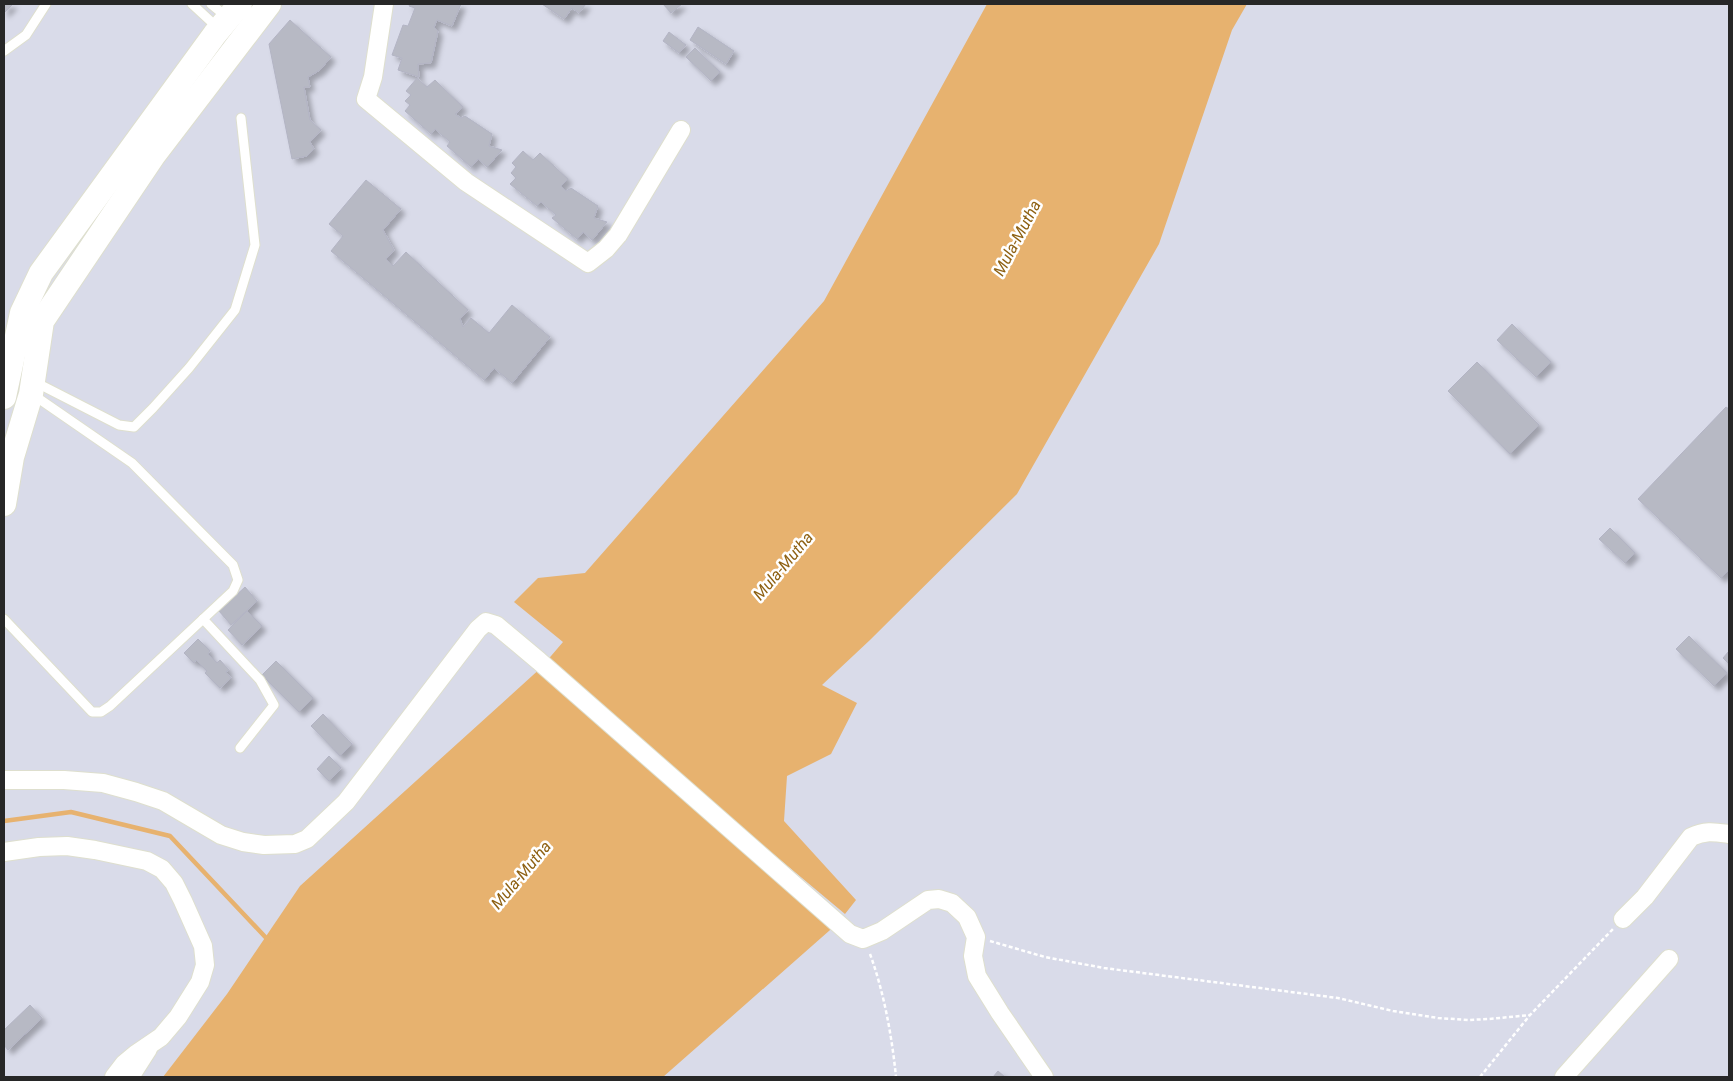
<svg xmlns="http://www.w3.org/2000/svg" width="1733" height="1081" font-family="Roboto,sans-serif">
  <defs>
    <filter id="shadow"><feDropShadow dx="4.5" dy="4.5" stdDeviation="2.5" flood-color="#0004"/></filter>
  </defs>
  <rect width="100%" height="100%" fill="#d9dbe9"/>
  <g fill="#e7b26f">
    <path d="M 987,4 L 1247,4 L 1232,30 L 1159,244 L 1017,494 L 870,640 L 822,685 L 857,703 L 831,754 L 787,776 L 784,821 L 856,900 L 845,914 L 545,663 L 563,642 L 514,602 L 538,578 L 585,573 L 824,301 Z"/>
    <path d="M 543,666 L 838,923 L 663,1077 L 163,1077 L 227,994 L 300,886 Z"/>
  </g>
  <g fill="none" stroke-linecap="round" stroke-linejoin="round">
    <path stroke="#e7b26f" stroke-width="4.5" d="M 4,821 L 71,812 L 170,836 L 269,941"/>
  </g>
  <g fill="#b7b9c4" stroke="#b3b4c4" filter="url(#shadow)">
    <path d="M 4,4 L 13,4 L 4,13 Z"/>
    <path d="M 410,4 L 461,4 L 452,26 L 437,20 L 434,27 L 438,31 L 431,63 L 418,64 L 419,77 L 398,70 L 402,58 L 392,55 L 403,25 L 408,26 L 415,8 L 409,6 Z"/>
    <path d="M 542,4 L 586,4 L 579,13 L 572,8 L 564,19 Z"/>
    <path d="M 663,4 L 682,4 L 671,13 Z"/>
    <path d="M 290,20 L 331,57 L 320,70 L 308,77 L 310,87 L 304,87 L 310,120 L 321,130 L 310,142 L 314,149 L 307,156 L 292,159 L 269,44 Z"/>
    <path d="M 698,27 L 734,51 L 726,64 L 690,40 Z"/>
    <path d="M 669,32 L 686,45 L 679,53 L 663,41 Z"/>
    <path d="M 695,48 L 720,72 L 711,81 L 686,57 Z"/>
    <path d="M 417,78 L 427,87 L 435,80 L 463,107 L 455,114 L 461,118 L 465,116 L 492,134 L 489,146 L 502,150 L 487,167 L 478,159 L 471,167 L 447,146 L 450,142 L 435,129 L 431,134 L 405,111 L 410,105 L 405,101 L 411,95 L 406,91 Z"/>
    <path d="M 523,151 L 533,160 L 540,153 L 568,179 L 561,186 L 566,191 L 571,188 L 598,206 L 594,218 L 607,222 L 592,240 L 583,232 L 577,239 L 552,218 L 556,215 L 541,202 L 537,206 L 510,184 L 516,178 L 511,173 L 516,167 L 512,163 Z"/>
    <path d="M 366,180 L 401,209 L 383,230 L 394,250 L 386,259 L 393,266 L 406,252 L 468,310 L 460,319 L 463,327 L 471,318 L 489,333 L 512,305 L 550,337 L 512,383 L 494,368 L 484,380 L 331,251 L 343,236 L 329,224 Z"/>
    <path d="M 1512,324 L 1551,362 L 1536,377 L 1497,340 Z"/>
    <path d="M 1477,362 L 1539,425 L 1510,454 L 1448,391 Z"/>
    <path d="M 1726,407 L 1729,409 L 1729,570 L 1721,578 L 1638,499 Z"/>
    <path d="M 1610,528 L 1635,553 L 1625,563 L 1599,539 Z"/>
    <path d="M 245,587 L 257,601 L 231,625 L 219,611 Z"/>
    <path d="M 247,611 L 262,626 L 242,645 L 228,630 Z"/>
    <path d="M 1689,636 L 1727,673 L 1714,686 L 1676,649 Z"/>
    <path d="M 198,639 L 210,651 L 208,654 L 217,663 L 220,660 L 229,670 L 226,672 L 231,678 L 220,688 L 205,673 L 207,671 L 196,660 L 194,663 L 184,653 Z"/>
    <path d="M 1729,651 L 1729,664 L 1723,658 Z"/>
    <path d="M 276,661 L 313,698 L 299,712 L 262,675 Z"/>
    <path d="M 323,714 L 352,744 L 340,756 L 311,726 Z"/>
    <path d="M 329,756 L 341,768 L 329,781 L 317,769 Z"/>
    <path d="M 30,1005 L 42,1018 L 8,1050 L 4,1045 L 4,1030 Z"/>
    <path d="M 998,1071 L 1005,1077 L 993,1077 Z"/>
  </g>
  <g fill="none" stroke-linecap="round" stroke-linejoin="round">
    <g stroke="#dedfce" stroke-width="11">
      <g id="service">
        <path d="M 192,4 L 219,29"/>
        <path d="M 211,4 L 228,18"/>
        <path d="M 4,51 L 26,35 L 46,4"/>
        <path d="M 33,381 L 119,425 L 134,427 L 153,408 L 189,368 L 235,310 L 255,245 L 241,118"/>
        <path d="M 4,619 L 92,712 L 101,712 L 110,706 L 233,591 L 238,580 L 233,565 L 132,463 L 32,394"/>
        <path d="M 203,619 L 260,680 L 274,705 L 240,748"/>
      </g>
    </g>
    <g stroke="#dedfce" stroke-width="20">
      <g id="minor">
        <path d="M 384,4 L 373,77 L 366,99 L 466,182 L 588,263 L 606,249 L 618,235 L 681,130"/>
        <path d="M 4,780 L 64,780 L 103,783 L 136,792 L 163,801 L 221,835 L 243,842 L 264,845 L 295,844 L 307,839 L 346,802 L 478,629 L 486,622 L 496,625 L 539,661 L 850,934 L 863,939 L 882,931 L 928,900 L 939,899 L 952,903 L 967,917 L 976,937 L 973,956 L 977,976 L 1000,1013 L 1044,1077"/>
        <path d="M 4,852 L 39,847 L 67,846 L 95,850 L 147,861 L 162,869 L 174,883 L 183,901 L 203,946 L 205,965 L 200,982 L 178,1017 L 161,1037 L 136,1054 L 124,1064 L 114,1077"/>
        <path d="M 1623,919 L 1645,897 L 1691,837 C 1705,830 1715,832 1729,834"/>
        <path d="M 130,1077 L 148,1049"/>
        <path d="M 1564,1077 L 1669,959"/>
      </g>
    </g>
    <g stroke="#dedfce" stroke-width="26">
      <g id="secondary">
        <path d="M 4,397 L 22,313 L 41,273 L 215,34 L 240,4"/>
        <path d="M 4,504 L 12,457 L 31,394 L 42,321 L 153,156 L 269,4"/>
      </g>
    </g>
    <g stroke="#fff" stroke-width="2.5" stroke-dasharray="4 2.5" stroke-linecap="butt">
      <path d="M 990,941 L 1045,957 L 1104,968 L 1338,998 L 1393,1011 L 1438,1018 L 1469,1020 L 1489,1019 L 1530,1015"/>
      <path d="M 870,954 C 884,992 892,1037 896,1077"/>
      <path d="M 1480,1077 L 1530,1015 L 1613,929"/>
    </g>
    <use href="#service" stroke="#fff" stroke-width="9"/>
    <use href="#minor" stroke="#fff" stroke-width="18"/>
    <use href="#secondary" stroke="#fff" stroke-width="24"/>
  </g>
  <g text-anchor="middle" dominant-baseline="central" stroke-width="5" stroke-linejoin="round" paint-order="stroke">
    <g font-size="16" font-style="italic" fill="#8e6113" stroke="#fff">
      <text transform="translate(1017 238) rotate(-62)">Mula-Mutha</text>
      <text transform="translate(783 566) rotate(-50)">Mula-Mutha</text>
      <text transform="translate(521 875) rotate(-50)">Mula-Mutha</text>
    </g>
  </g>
  <rect width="1733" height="1081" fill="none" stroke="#272727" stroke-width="10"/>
</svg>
